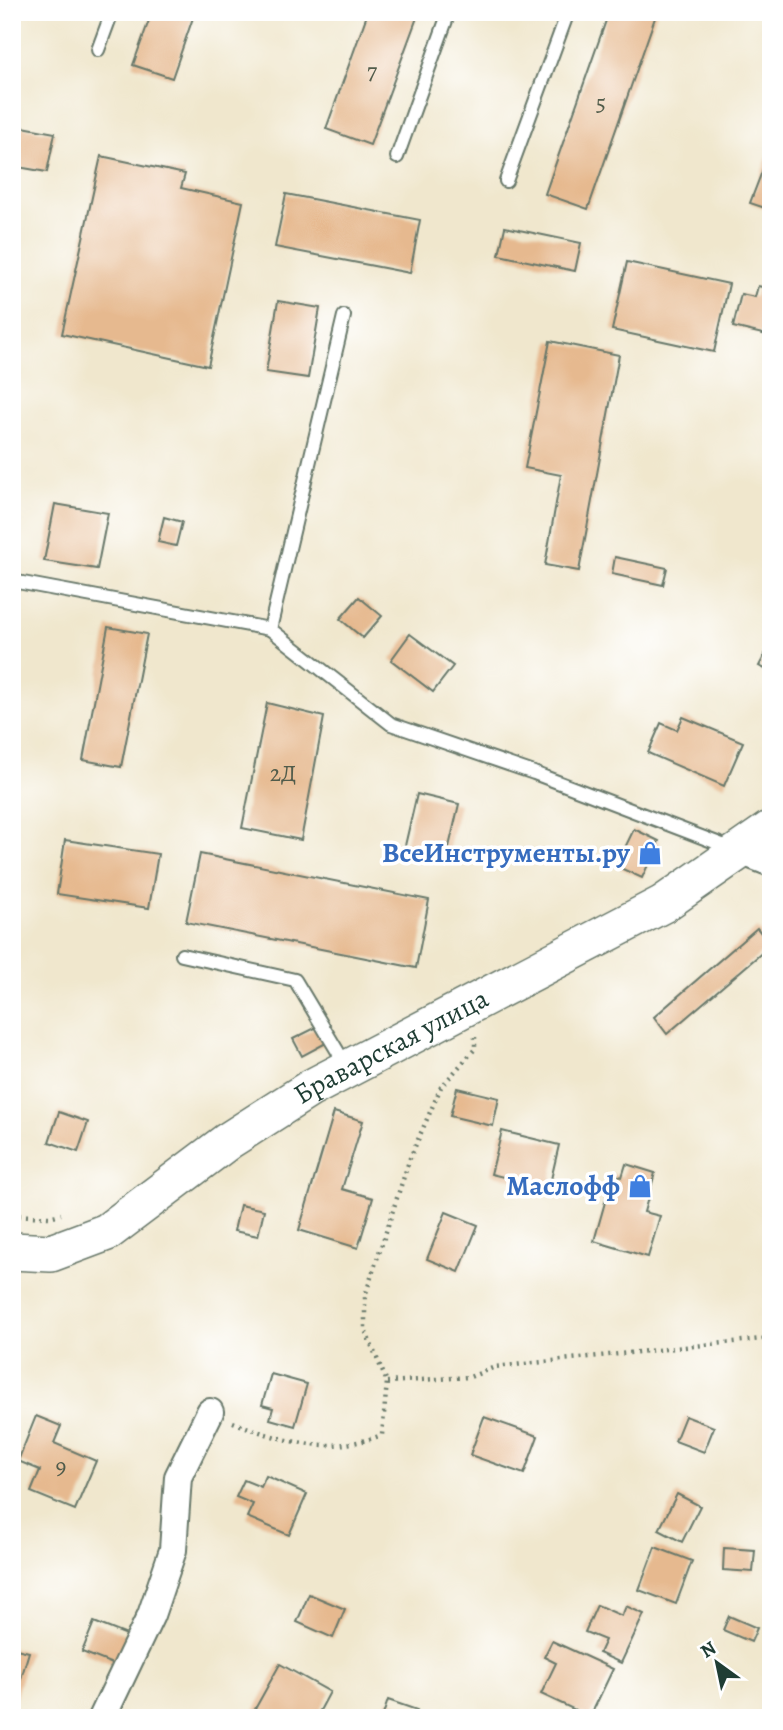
<svg xmlns="http://www.w3.org/2000/svg" width="783" height="1730" font-family="Alegreya,serif">
  <rect width="100%" height="100%" fill="#fff"/>
  <filter id="ink" filterUnits="userSpaceOnUse"><feTurbulence type="fractalNoise" baseFrequency=".0143" numOctaves="2"/><feDisplacementMap in="SourceGraphic" scale="14" xChannelSelector="R" yChannelSelector="G"/><feConvolveMatrix kernelMatrix="1 2 1 2 8 2 1 2 1" color-interpolation-filters="sRGB"/></filter>
  <filter id="wash" filterUnits="userSpaceOnUse"><feTurbulence type="fractalNoise" baseFrequency=".00686" numOctaves="4" result="noise"/><feDisplacementMap in="SourceGraphic" scale="28" xChannelSelector="R" yChannelSelector="G"/><feGaussianBlur stdDeviation="1.57" result="paint"/><feColorMatrix in="noise" values="0 0 0 0 0 0 0 0 0 0 0 0 0 0 0 0 0 1.4 0 .05"/><feComposite in="paint" operator="in"/></filter>
  <g filter="url(#wash)">
    <rect width="100%" height="100%" fill="#f0e7cd"/>
    <g id="blocks">
      <g fill="#e6b98f">
        <path d="M 152,12 L 195,12 L 172,78 L 133,65 Z"/>
        <path d="M 368,12 L 419,12 L 370,145 L 326,129 Z"/>
        <path d="M 609,12 L 657,12 L 588,209 L 545,194 Z"/>
        <path d="M 12,125 L 55,133 L 47,172 L 12,166 Z"/>
        <path d="M 771,148 L 771,210 L 750,203 Z"/>
        <path d="M 101,156 L 185,174 L 181,188 L 243,202 L 208,366 L 62,334 Z"/>
        <path d="M 286,194 L 420,220 L 410,273 L 275,247 Z"/>
        <path d="M 505,227 L 581,243 L 575,271 L 499,255 Z"/>
        <path d="M 627,262 L 729,284 L 714,352 L 612,330 Z"/>
        <path d="M 758,286 L 771,289 L 771,336 L 733,327 L 741,294 L 755,297 Z"/>
        <path d="M 278,301 L 320,308 L 308,378 L 266,372 Z"/>
        <path d="M 550,341 L 619,355 L 579,571 L 545,565 L 561,475 L 525,468 Z"/>
        <path d="M 55,504 L 108,513 L 97,569 L 44,561 Z"/>
        <path d="M 164,517 L 182,522 L 176,546 L 158,542 Z"/>
        <path d="M 615,557 L 667,568 L 663,585 L 612,574 Z"/>
        <path d="M 359,597 L 382,616 L 363,638 L 340,619 Z"/>
        <path d="M 108,627 L 147,634 L 121,767 L 83,760 Z"/>
        <path d="M 410,634 L 453,666 L 433,692 L 391,660 Z"/>
        <path d="M 771,643 L 771,672 L 759,666 Z"/>
        <path d="M 267,703 L 324,717 L 301,840 L 242,828 Z"/>
        <path d="M 683,717 L 743,742 L 724,786 L 648,753 L 661,723 L 677,730 Z"/>
        <path d="M 417,794 L 459,804 L 446,860 L 404,850 Z"/>
        <path d="M 634,829 L 659,841 L 642,878 L 616,866 Z"/>
        <path d="M 65,840 L 158,854 L 149,908 L 57,894 Z"/>
        <path d="M 200,854 L 429,900 L 416,968 L 186,922 Z"/>
        <path d="M 757,928 L 771,945 L 667,1034 L 654,1017 Z"/>
        <path d="M 317,1027 L 326,1043 L 302,1056 L 293,1039 Z"/>
        <path d="M 457,1088 L 499,1098 L 493,1126 L 450,1116 Z"/>
        <path d="M 59,1112 L 88,1122 L 78,1152 L 49,1142 Z"/>
        <path d="M 334,1112 L 363,1121 L 342,1189 L 373,1198 L 358,1248 L 299,1230 Z"/>
        <path d="M 12,1118 L 19,1119 L 13,1146 L 12,1146 Z"/>
        <path d="M 502,1131 L 559,1145 L 549,1188 L 491,1174 Z"/>
        <path d="M 626,1164 L 655,1173 L 644,1212 L 660,1216 L 648,1257 L 594,1241 L 613,1174 L 622,1177 Z"/>
        <path d="M 240,1205 L 264,1210 L 258,1236 L 234,1231 Z"/>
        <path d="M 446,1212 L 478,1225 L 459,1272 L 427,1259 Z"/>
        <path d="M 271,1374 L 307,1384 L 295,1426 L 270,1419 L 273,1408 L 262,1405 Z"/>
        <path d="M 36,1416 L 61,1426 L 54,1443 L 96,1461 L 75,1510 L 31,1492 L 40,1470 L 18,1461 Z"/>
        <path d="M 685,1416 L 714,1427 L 704,1452 L 675,1441 Z"/>
        <path d="M 484,1417 L 538,1436 L 524,1474 L 470,1455 Z"/>
        <path d="M 266,1476 L 307,1494 L 289,1535 L 247,1517 L 253,1504 L 236,1497 L 244,1480 L 261,1487 Z"/>
        <path d="M 677,1494 L 700,1506 L 682,1542 L 659,1530 Z"/>
        <path d="M 655,1547 L 692,1561 L 676,1604 L 639,1590 Z"/>
        <path d="M 724,1548 L 755,1550 L 753,1572 L 723,1570 Z"/>
        <path d="M 309,1594 L 345,1609 L 333,1638 L 297,1622 Z"/>
        <path d="M 597,1605 L 622,1616 L 626,1606 L 644,1614 L 621,1663 L 599,1653 L 605,1640 L 585,1632 Z"/>
        <path d="M 729,1616 L 757,1628 L 751,1642 L 723,1630 Z"/>
        <path d="M 94,1622 L 127,1635 L 115,1665 L 82,1652 Z"/>
        <path d="M 552,1641 L 613,1669 L 590,1717 L 541,1694 L 556,1663 L 544,1657 Z"/>
        <path d="M 12,1648 L 29,1652 L 13,1705 L 12,1705 Z"/>
        <path d="M 280,1664 L 330,1692 L 316,1718 L 250,1718 Z"/>
        <path d="M 388,1700 L 417,1710 L 414,1718 L 382,1718 Z"/>
      </g>
    </g>
  </g>
  <g filter="url(#ink)">
    <use href="#blocks" fill-opacity="0" stroke="#68786a" stroke-width="2"/>
    <g fill="none" stroke-linecap="round" stroke-linejoin="round">
      <g stroke="#68786a" stroke-width="16">
        <g id="service">
          <path d="M 13,15 L 14,12"/>
          <path d="M 98,50 L 112,12"/>
          <path d="M 397,157 L 449,12"/>
          <path d="M 506,181 L 568,12"/>
          <path d="M 12,581 L 270,629 L 391,724 L 534,773 L 733,849"/>
          <path d="M 270,629 L 344,316"/>
          <path d="M 182,955 L 295,980 L 347,1067"/>
        </g>
      </g>
      <g stroke="#68786a" stroke-width="30">
        <g id="minor">
          <path d="M 740,851 L 771,863"/>
          <path d="M 102,1718 L 151,1615 L 173,1550 L 178,1477 L 210,1412"/>
        </g>
      </g>
      <g stroke="#68786a" stroke-width="40">
        <g id="secondary">
          <path id="s1" d="M 12,1251 L 51,1253 L 107,1232 L 228,1141 L 311,1088 L 663,904 L 771,829"/>
        </g>
      </g>
      <g stroke="#68786a" stroke-width="4.5" stroke-dasharray="2 5" stroke-linecap="butt">
        <path d="M 12,1215 L 49,1217 L 61,1214"/>
        <path d="M 387,1382 L 470,1377 L 495,1367 L 771,1338"/>
        <path d="M 233,1422 C 284,1442 328,1455 382,1435 L 387,1382 L 365,1330 L 365,1296 L 410,1158 L 441,1087 L 475,1049 L 475,1037"/>
      </g>
      <use href="#service" stroke="#fff" stroke-width="12"/>
      <use href="#minor" stroke="#fff" stroke-width="26"/>
      <use href="#secondary" stroke="#fff" stroke-width="37"/>
    </g>
  </g>
  <defs>
    <g id="shop-bare" transform="scale(1.89)"><path d="M-5-2.5h2.3a2.7 3.5 0 0 1 5.4 0H5L5.5 6h-11ZM-1.5-2.5h3a1.5 2.3 0 0 0-3 0Z" fill="#3f7fe0" stroke="#fff" stroke-width="2.5" paint-order="stroke"/></g>
  </defs>
  <g fill-rule="evenodd">
    <use href="#shop-bare" x="650" y="853"/>
    <use href="#shop-bare" x="640" y="1186"/>
  </g>
  <g text-anchor="middle" dominant-baseline="central" stroke-width="7" stroke-linejoin="round" paint-order="stroke">
    <g font-size="24" fill="#515c4b">
      <text x="372" y="71">7</text>
      <text x="601" y="103">5</text>
      <text x="283" y="773">2Д</text>
      <text x="61" y="1466">9</text>
    </g>
    <g font-size="28" font-weight="bold" fill="#366cbe" stroke="#fff" text-anchor="end">
      <text x="630" y="853">ВсеИнструменты.ру</text>
      <text x="620" y="1186">Маслофф</text>
    </g>
    <g font-size="28" fill="#1f3d34" stroke="#fff">
      <text stroke="none"><textPath href="#s1" startOffset="439">Браварская улица</textPath></text>
    </g>
  </g>
  <rect width="783" height="1730" fill="none" stroke="#fff" stroke-width="42"/>
  <g transform="translate(717 1663) rotate(327)" stroke="#ffffff" stroke-width="5" paint-order="stroke">
  <path d="M0-5L12 26L0 18L-12 26Z" fill="#1f3d34"/>
  <text y="-10" font-size="19" font-weight="bold" text-anchor="middle" fill="#1f3d34">N</text>
  </g>
</svg>
